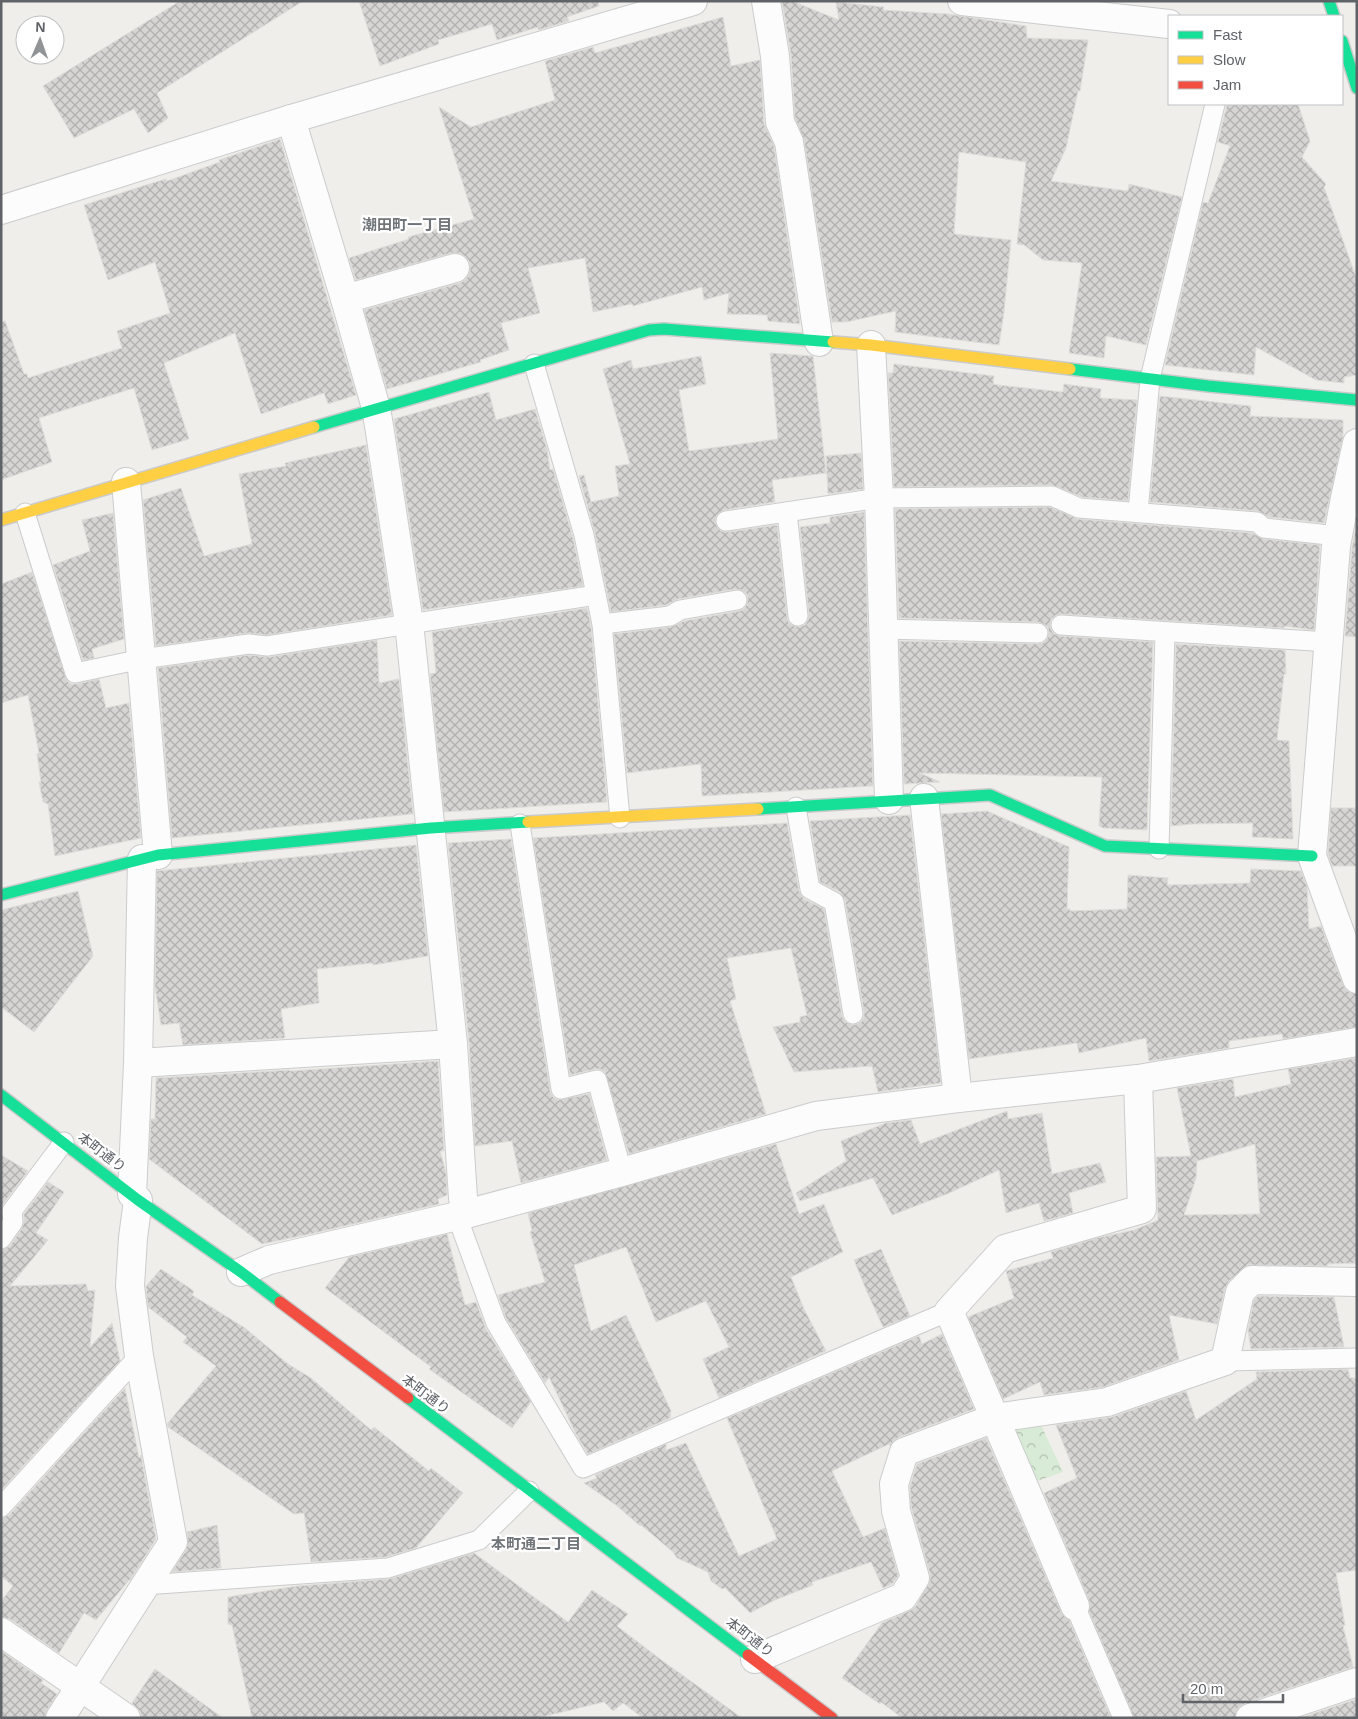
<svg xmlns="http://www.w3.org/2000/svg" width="1358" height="1719" font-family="Helvetica,'Noto Sans JP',sans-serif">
  <defs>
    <pattern id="forest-crowns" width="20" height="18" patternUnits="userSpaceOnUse" patternTransform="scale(1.25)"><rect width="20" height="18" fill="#d8ebd6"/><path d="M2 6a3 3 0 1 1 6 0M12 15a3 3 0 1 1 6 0" fill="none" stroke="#b2c2b1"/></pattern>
    <pattern id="building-cross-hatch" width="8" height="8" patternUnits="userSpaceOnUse" patternTransform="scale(1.25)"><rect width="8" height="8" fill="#d6d5d3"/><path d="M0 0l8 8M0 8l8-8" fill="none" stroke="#b1b0af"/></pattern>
  </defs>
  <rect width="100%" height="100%" fill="#efeeea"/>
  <path fill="url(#forest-crowns)" d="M 1041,1425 L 1063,1472 L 1037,1481 L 1013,1431 Z"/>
  <g fill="url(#building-cross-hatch)" stroke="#deddd9" fill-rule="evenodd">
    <path d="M 180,1 L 303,1 L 157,93 L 168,118 L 148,133 L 134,109 L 74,138 L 43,86 Z"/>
    <path d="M 359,1 L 598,1 L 599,6 L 567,17 L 569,21 L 538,30 L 538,27 L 497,40 L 492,24 L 438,40 L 439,44 L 380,66 Z"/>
    <path d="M 782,1 L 792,1 L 839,20 L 836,2 L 884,7 L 883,10 L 948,14 L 1026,26 L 1027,38 L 1088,40 L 1080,91 L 1078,91 L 1066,148 L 1051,181 L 1128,191 L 1129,184 L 1182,197 L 1146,345 L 1106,336 L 1104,358 L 1069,353 L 1082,263 L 1043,260 L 1023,244 L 1023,245 L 1017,244 L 1026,162 L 959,152 L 954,234 L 1011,240 L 1004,312 L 999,345 L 895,332 L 896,311 L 846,322 L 832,322 L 804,140 L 795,118 L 791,55 Z"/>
    <path d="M 723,17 L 731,66 L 760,60 L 764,124 L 774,146 L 800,324 L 768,321 L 767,315 L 727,314 L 729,293 L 704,300 L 702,287 L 633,306 L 632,304 L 593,312 L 585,258 L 528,268 L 540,313 L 501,323 L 509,350 L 480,360 L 481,362 L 387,389 L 364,310 L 460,283 L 466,279 L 470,272 L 470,263 L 466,257 L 459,253 L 451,253 L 356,280 L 349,258 L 409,239 L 408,237 L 474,219 L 439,107 L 471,127 L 555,100 L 545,61 L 593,47 L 595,53 Z"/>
    <path d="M 1227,104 L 1298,104 L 1310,141 L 1302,157 L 1326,184 L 1324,187 L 1357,280 L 1357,375 L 1344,377 L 1344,383 L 1316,380 L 1256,347 L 1254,375 L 1165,365 L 1203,202 L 1208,203 L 1230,146 L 1218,142 Z"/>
    <path d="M 280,139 L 356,395 L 328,404 L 324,393 L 261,414 L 235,333 L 164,363 L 189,439 L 152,450 L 134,388 L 39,418 L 52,462 L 1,480 L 1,322 L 5,321 L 24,374 L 27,374 L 28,378 L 122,348 L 117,331 L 170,313 L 155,262 L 108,280 L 84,205 L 146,185 L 166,179 L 167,181 L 220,162 L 219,160 Z"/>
    <path d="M 770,353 L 813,356 L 826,473 L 772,480 L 775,502 L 724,510 L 719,513 L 716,516 L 715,523 L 718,528 L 721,531 L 727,532 L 777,525 L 787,617 L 789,623 L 794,626 L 799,627 L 805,625 L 808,620 L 809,615 L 800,527 L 830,523 L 830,517 L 864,512 L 873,786 L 702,796 L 701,764 L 627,773 L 614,634 L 671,627 L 684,621 L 739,611 L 744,609 L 747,604 L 748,598 L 746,593 L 741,590 L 735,589 L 678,599 L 666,605 L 611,612 L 595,533 L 579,476 L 584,475 L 591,502 L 619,496 L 615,466 L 630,464 L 603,369 L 631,360 L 633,369 L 701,356 L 706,384 L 679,390 L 689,451 L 778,439 Z"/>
    <path d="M 894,364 L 994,376 L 993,384 L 998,385 L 1063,392 L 1064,384 L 1101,389 L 1100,398 L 1137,400 L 1128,501 L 1082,497 L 1052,485 L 894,487 L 888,373 L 893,373 Z"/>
    <path d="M 489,392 L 496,420 L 535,409 L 547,449 L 550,470 L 553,469 L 573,538 L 583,586 L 423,610 L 394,419 Z"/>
    <path d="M 1160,396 L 1251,406 L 1250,416 L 1343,420 L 1343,437 L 1324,523 L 1269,517 L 1258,511 L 1150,502 Z"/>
    <path d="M 366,445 L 392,615 L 267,635 L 248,633 L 156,646 L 143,500 L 181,488 L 204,556 L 252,544 L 239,474 L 286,466 L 285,463 Z"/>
    <path d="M 861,453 L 863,489 L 828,494 L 826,456 Z"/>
    <path d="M 1050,507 L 1078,519 L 1252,533 L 1263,539 L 1320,545 L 1314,630 L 1284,626 L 1284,628 L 1062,614 L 1056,615 L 1051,619 L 1050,625 L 1051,630 L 1054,634 L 1060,636 L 1153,642 L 1147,830 L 1103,828 L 1099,826 L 1102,777 L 920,773 L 940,782 L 904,784 L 899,641 L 1038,644 L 1043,643 L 1047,639 L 1049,633 L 1048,627 L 1044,624 L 1038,622 L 899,618 L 895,509 Z"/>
    <path d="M 113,513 L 124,639 L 92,649 L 94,658 L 83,660 L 53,565 L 90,551 L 82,520 Z"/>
    <path d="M 1357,520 L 1357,637 L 1345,636 L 1352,548 Z"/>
    <path d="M 32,572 L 67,681 L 71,684 L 77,684 L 99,679 L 106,708 L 129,703 L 141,838 L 55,856 L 48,804 L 43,802 L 39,782 L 41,782 L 37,754 L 39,753 L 28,695 L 1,703 L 1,584 Z"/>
    <path d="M 587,608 L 591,626 L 607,802 L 444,812 L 430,674 L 436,673 L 432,632 Z"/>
    <path d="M 377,640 L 379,683 L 399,679 L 413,814 L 172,838 L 158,668 L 249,655 L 269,657 Z"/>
    <path d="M 1176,644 L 1285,650 L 1286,674 L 1284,674 L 1277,740 L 1289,741 L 1293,839 L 1252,837 L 1253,823 L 1194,824 L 1171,826 Z"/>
    <path d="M 1331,808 L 1357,808 L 1357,866 L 1332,866 L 1328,854 Z"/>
    <path d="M 987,811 L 1069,847 L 1067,909 L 1070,909 L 1070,911 L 1127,909 L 1128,875 L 1168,878 L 1167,885 L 1250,883 L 1251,869 L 1301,871 L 1307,887 L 1309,929 L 1321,926 L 1343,985 L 1347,991 L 1357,994 L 1357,1027 L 1283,1039 L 1282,1034 L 1229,1041 L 1229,1048 L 1149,1061 L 1146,1038 L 1079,1053 L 1077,1043 L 969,1059 L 941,814 Z"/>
    <path d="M 910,815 L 941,1083 L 878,1092 L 872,1066 L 794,1072 L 773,1027 L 800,1022 L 800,1017 L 807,1015 L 791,948 L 727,958 L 736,999 L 730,1001 L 766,1114 L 629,1154 L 605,1072 L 600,1069 L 595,1069 L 570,1075 L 533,838 L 787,823 L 799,891 L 804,899 L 824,909 L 842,1016 L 845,1022 L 854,1025 L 861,1022 L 864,1017 L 864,1012 L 845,900 L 840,892 L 820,882 L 810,821 Z"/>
    <path d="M 511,839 L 550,1091 L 553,1097 L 558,1100 L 589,1094 L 607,1160 L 521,1183 L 512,1141 L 475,1146 L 469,1042 L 448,843 Z"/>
    <path d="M 416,845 L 428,956 L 373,965 L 373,963 L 317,969 L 319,1003 L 281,1009 L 285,1038 L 183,1045 L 179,1023 L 161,1025 L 155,987 L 157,871 Z"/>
    <path d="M 78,891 L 93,956 L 34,1032 L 1,1007 L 1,910 Z"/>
    <path d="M 1357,1058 L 1357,1263 L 1327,1264 L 1328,1266 L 1247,1265 L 1229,1281 L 1225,1288 L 1217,1324 L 1169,1315 L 1179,1360 L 1103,1387 L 1044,1395 L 1040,1382 L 1003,1399 L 968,1317 L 1014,1298 L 1006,1271 L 1053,1258 L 1051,1252 L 1097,1238 L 1134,1230 L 1158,1220 L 1156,1157 L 1191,1156 L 1177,1088 L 1233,1079 L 1235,1097 L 1291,1084 L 1288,1069 ZM 1255,1144 L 1260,1214 L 1184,1215 L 1196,1178 L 1197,1161 Z"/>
    <path d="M 438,1061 L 444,1151 L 440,1151 L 446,1173 L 447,1195 L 438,1199 L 439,1204 L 310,1234 L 262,1244 L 149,1159 L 151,1119 L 155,1119 L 156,1078 L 290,1070 L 290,1071 Z"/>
    <path d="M 1007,1111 L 1008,1119 L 1042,1113 L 1052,1174 L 1100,1163 L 1106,1182 L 1069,1193 L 1073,1213 L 1044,1221 L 1039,1203 L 1006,1213 L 999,1170 L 947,1194 L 892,1215 L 873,1178 L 800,1201 L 796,1193 L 846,1161 L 841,1141 L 886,1123 L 911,1120 L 920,1144 Z"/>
    <path d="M 776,1144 L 799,1214 L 824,1204 L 843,1252 L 791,1277 L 804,1309 L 826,1351 L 719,1398 L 703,1359 L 729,1347 L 706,1301 L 656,1322 L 626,1247 L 574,1265 L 591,1331 L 626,1315 L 671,1411 L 670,1418 L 588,1454 L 576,1434 L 549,1377 L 545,1383 L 506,1318 L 498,1295 L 545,1282 L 530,1232 L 532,1231 L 528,1213 Z"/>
    <path d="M 1,1155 L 28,1171 L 3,1204 L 1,1210 Z"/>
    <path d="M 48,1182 L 64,1192 L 36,1233 L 48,1240 L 10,1286 L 86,1284 L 88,1291 L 95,1290 L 90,1347 L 112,1323 L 120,1361 L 1,1490 L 1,1250 L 10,1246 L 22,1228 L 24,1222 L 24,1214 Z"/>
    <path d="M 447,1234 L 465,1305 L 476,1302 L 486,1329 L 531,1402 L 512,1428 L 429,1369 L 431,1367 L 325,1288 L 349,1257 Z"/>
    <path d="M 881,1249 L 910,1316 L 883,1327 L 867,1292 L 854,1260 Z"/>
    <path d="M 161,1269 L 194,1291 L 192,1295 L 245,1328 L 288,1364 L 311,1378 L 371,1430 L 374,1427 L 429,1471 L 431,1468 L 463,1493 L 416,1548 L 386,1557 L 311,1562 L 304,1513 L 294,1514 L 168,1427 L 167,1424 L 216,1366 L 183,1342 L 187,1337 L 148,1307 L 146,1286 Z"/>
    <path d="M 1258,1296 L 1334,1297 L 1344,1347 L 1251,1349 L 1248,1331 L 1254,1300 Z"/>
    <path d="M 942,1334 L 974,1409 L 899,1437 L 893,1441 L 890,1446 L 889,1444 L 832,1471 L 863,1537 L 885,1528 L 898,1576 L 892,1584 L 883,1588 L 871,1562 L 812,1582 L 813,1585 L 775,1600 L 750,1613 L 725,1588 L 722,1589 L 711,1581 L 708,1572 L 677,1558 L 673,1552 L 641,1525 L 640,1526 L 616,1505 L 584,1483 L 597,1478 L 595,1475 L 666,1444 L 666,1450 L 686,1443 L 739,1556 L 777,1539 L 727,1418 L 919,1336 L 922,1344 Z"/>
    <path d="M 1348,1369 L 1350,1378 L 1357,1378 L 1357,1570 L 1336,1573 L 1345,1625 L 1343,1626 L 1353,1667 L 1245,1703 L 1238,1708 L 1235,1718 L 1134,1718 L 1089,1611 L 1089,1600 L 1044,1493 L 1077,1478 L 1056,1425 L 1112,1417 L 1186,1391 L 1196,1420 L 1257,1379 L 1256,1372 Z"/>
    <path d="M 125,1388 L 139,1458 L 141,1455 L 156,1539 L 130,1580 L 129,1580 L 96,1620 L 84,1613 L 59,1653 L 10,1619 L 1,1617 L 1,1601 L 13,1586 L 1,1576 L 1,1518 L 9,1515 Z"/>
    <path d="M 986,1438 L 1061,1612 L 1069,1620 L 1111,1718 L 902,1718 L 881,1702 L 880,1704 L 842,1678 L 882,1623 L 909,1611 L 916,1606 L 930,1581 L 930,1574 L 911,1506 L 910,1486 L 917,1464 Z"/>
    <path d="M 217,1525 L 221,1568 L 172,1572 L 186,1550 L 188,1540 L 187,1532 Z"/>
    <path d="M 474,1553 L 568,1622 L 592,1590 L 628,1614 L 617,1626 L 660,1659 L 742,1718 L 643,1718 L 623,1703 L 613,1711 L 604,1702 L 537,1718 L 252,1718 L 232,1625 L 228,1624 L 228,1597 L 297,1586 L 389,1579 Z"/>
    <path d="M 1,1651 L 43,1680 L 41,1683 L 57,1694 L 47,1710 L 44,1718 L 1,1718 Z"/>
    <path d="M 155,1669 L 223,1718 L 141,1718 L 140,1711 L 132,1703 Z"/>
    <path d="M 1357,1699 L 1357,1718 L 1300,1718 Z"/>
  </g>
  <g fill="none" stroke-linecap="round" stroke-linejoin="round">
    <g stroke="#cbcccc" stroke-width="21">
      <g id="lane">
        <path d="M 534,364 L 584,535 L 602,624 L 620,818"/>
        <path d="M 787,512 L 798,616"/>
        <path d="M 1138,512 L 1150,379 L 1215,104"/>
        <path d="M 25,513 L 75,673 L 142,659 L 249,644 L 267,646 L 596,595"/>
        <path d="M 726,521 L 879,498 L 1052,496 L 1079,508 L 1257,522 L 1264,528 L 1338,536"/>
        <path d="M 602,624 L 670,616 L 680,610 L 737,600"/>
        <path d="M 1061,625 L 1329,642"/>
        <path d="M 883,629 L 1038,633"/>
        <path d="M 796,807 L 810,889 L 834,902 L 853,1014"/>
        <path d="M 520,824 L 561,1089 L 597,1080 L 622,1172"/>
        <path d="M 1159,849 L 1165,632"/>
        <path d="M 457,1216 L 496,1323 L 583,1468 L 949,1311"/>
        <path d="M 1,1239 L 13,1222 L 12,1211 L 64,1142"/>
        <path d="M 1225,1361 L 1357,1358"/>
        <path d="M 1,1507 L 139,1356"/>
        <path d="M 144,1585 L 388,1568 L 479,1540 L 529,1491"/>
        <path d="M 1075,1606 L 1123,1718"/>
      </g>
    </g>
    <g stroke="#cbcccc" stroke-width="30">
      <g id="street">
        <path d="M 766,1 L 775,56 L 780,122 L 789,142 L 819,342"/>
        <path d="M 962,1 L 1169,24"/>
        <path d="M 291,119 L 345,299 L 376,408 L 380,432 L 409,623 L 453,1044 L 463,1198 L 466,1214"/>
        <path d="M 1,210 L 291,119 L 693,1"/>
        <path d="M 345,299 L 455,268"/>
        <path d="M 871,345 L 879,498 L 889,800"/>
        <path d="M 1357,443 L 1345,498 L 1336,546 L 1312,856 L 1357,979"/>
        <path d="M 126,482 L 158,855"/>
        <path d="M 924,798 L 958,1098"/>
        <path d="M 138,1063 L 453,1044"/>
        <path d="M 132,1194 L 138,1063 L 142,859"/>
        <path d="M 241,1272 L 269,1260 L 466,1214 L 622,1172 L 816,1116 L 958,1098 L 1138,1079 L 1357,1042"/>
        <path d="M 1075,1606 L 949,1311 L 1005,1249 L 1142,1209 L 1138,1079"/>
        <path d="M 1,1632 L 126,1718"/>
        <path d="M 755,1659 L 903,1597 L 915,1578 L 896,1511 L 894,1484 L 904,1452 L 995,1418 L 1107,1402 L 1225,1361 L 1240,1292 L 1252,1280 L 1357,1282"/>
        <path d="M 60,1718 L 173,1542 L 139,1356 L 130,1286 L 133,1238 L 138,1200"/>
        <path d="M 1250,1718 L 1357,1682"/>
      </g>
    </g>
    <g stroke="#cacacb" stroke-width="14">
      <g id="fast">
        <path d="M 1329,1 L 1334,16"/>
        <path d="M 1342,41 L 1357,88"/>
        <path d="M 1070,369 L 1208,386 L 1357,400"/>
        <path d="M 314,427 L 649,330 L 664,329 L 833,342"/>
        <path d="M 758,809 L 990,795 L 1105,846 L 1312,856"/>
        <path d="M 1,895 L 158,855 L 431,828 L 528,822"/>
        <path d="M 1,1095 L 138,1200 L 241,1272 L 280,1302"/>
        <path d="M 408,1398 L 748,1655"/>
      </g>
    </g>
    <g stroke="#cacacb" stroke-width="14">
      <g id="slow">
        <path d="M 833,342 L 871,345 L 1070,369"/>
        <path d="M 1,520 L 314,427"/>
        <path d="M 528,822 L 758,809"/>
      </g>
    </g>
    <g stroke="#cacacb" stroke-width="14">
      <g id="jam">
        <path d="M 280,1302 L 408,1398"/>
        <path d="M 748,1655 L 832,1718"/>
      </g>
    </g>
    <use href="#lane" stroke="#fdfcfc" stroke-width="19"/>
    <use href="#street" stroke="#fdfcfc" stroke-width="28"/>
    <use href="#fast" stroke="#16e098" stroke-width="11"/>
    <use href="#slow" stroke="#ffcf43" stroke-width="11"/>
    <use href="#jam" stroke="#f24e42" stroke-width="11"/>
  </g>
  <g text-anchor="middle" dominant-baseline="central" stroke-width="4.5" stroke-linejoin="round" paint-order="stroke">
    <g font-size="14" fill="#5f6368" stroke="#fff">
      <text transform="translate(102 1152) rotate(37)">本町通り</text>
      <text transform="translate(426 1394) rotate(37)">本町通り</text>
      <text transform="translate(750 1637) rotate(37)">本町通り</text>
    </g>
    <g font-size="15" font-weight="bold" fill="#70757a" stroke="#fff">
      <text x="407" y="224">潮田町一丁目</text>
      <text x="536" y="1543">本町通二丁目</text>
    </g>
  </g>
  <rect width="1358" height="1719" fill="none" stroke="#5f6368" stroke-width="5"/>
  <rect x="1168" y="15" width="175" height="90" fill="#ffffff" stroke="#bfc1c3"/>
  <rect x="1178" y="31" width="25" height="8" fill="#16e098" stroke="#bfc1c3"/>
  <text x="1213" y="40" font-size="15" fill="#5f6368">Fast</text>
  <rect x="1178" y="56" width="25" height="8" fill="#ffcf43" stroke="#bfc1c3"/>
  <text x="1213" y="65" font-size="15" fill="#5f6368">Slow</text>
  <rect x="1178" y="81" width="25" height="8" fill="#f24e42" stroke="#bfc1c3"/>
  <text x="1213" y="90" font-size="15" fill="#5f6368">Jam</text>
  <g transform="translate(40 40) rotate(2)"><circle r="24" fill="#ffffff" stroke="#bfc1c3"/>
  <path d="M0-4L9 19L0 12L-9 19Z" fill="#919496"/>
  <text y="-8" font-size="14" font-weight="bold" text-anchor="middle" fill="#5f6368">N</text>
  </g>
  <path d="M1183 1694v8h100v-8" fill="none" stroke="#5f6368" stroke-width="2.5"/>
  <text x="1190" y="1694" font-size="15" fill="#5f6368" stroke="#ffffff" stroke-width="4" paint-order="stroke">20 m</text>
</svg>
